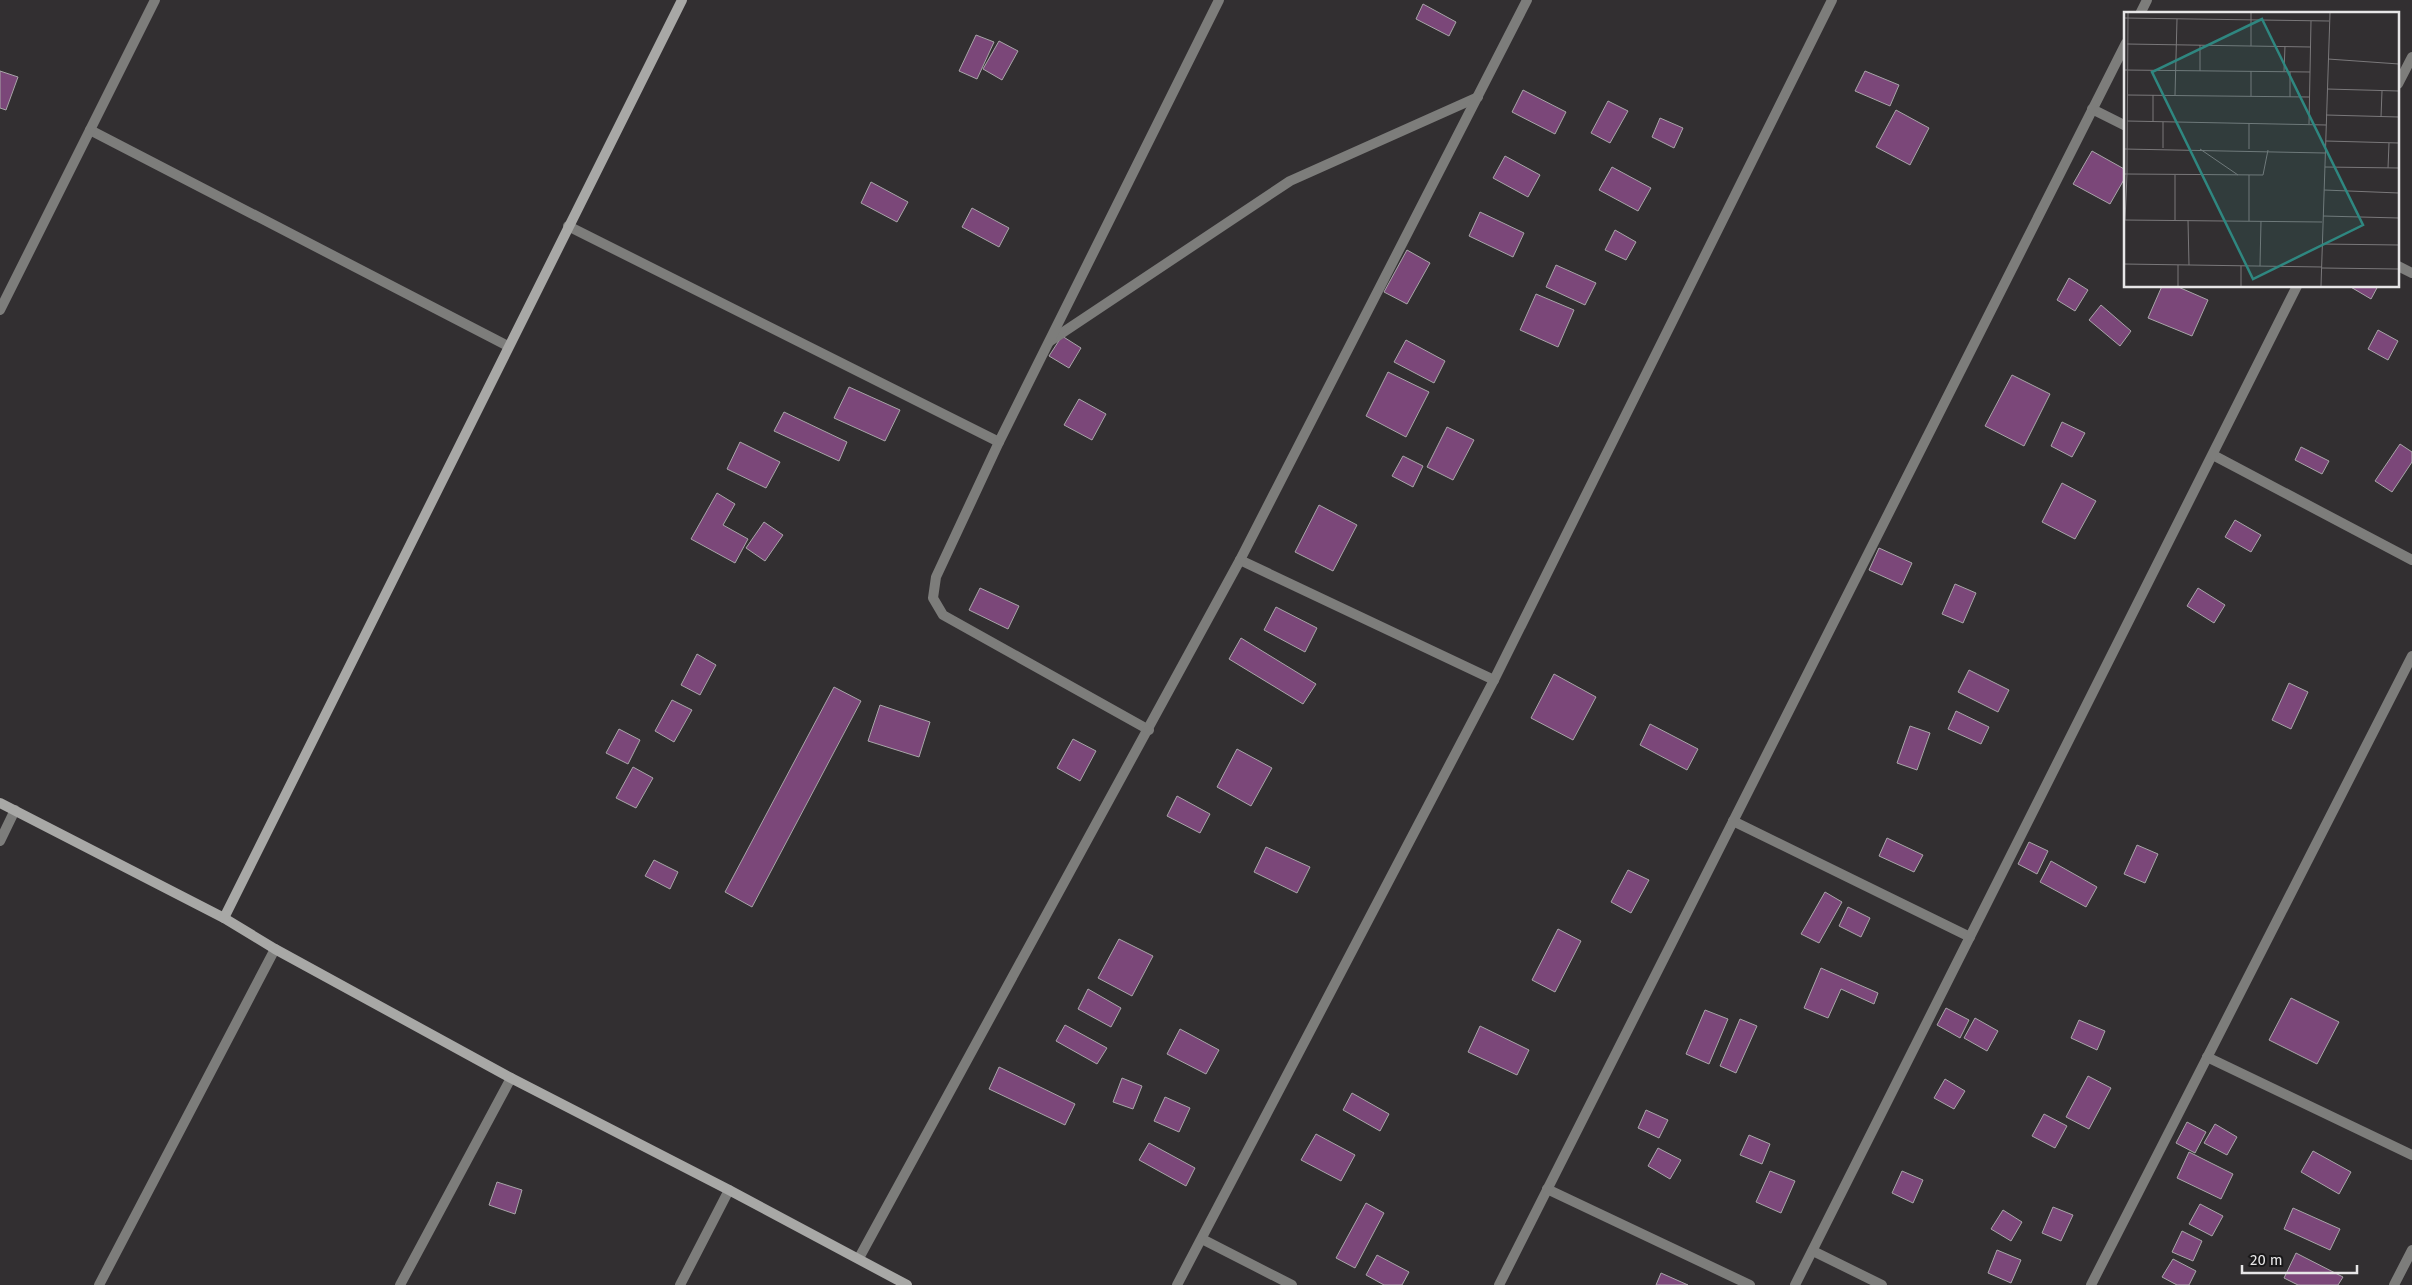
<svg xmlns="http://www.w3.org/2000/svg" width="2412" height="1285" font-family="'Fira Sans',sans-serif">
  <rect width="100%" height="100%" fill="#322f31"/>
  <g fill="#7b4779" stroke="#a8a5a8">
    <path d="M 1423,4 L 1456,22 L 1449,36 L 1416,19 Z"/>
    <path d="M 976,35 L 994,42 L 977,79 L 959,71 Z"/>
    <path d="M 999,41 L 1018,51 L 1002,80 L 983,69 Z"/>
    <path d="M 0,71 L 18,77 L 6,110 L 0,108 Z"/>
    <path d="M 1865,71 L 1899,85 L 1890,106 L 1855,91 Z"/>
    <path d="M 1523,90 L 1566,112 L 1555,134 L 1512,112 Z"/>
    <path d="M 1608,101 L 1628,111 L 1610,143 L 1591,133 Z"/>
    <path d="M 1896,110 L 1929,128 L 1910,165 L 1876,147 Z"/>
    <path d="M 1660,118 L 1683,128 L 1674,148 L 1652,137 Z"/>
    <path d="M 2092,151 L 2126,170 L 2126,176 L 2110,204 L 2073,184 Z"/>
    <path d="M 1505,156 L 1540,175 L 1528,197 L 1493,178 Z"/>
    <path d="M 1612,167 L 1651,188 L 1638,211 L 1599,190 Z"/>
    <path d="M 871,182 L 908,202 L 897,222 L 861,203 Z"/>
    <path d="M 972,208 L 1009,228 L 999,247 L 962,227 Z"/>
    <path d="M 1480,212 L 1524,233 L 1513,257 L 1469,236 Z"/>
    <path d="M 1615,230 L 1636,242 L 1626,260 L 1605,250 Z"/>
    <path d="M 1407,250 L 1430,263 L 1407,304 L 1384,292 Z"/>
    <path d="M 1556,265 L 1596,283 L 1585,305 L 1546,287 Z"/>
    <path d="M 2069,278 L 2088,290 L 2075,311 L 2057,300 Z"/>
    <path d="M 2162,286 L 2176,286 L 2208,300 L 2192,336 L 2148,318 Z"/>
    <path d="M 2349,286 L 2378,286 L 2371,299 Z"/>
    <path d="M 1536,294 L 1574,310 L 1558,347 L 1520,330 Z"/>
    <path d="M 2101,305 L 2131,331 L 2120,346 L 2089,320 Z"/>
    <path d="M 2378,330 L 2398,341 L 2388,360 L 2368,349 Z"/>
    <path d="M 1062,336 L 1081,348 L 1069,368 L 1049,356 Z"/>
    <path d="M 1406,340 L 1445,361 L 1434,383 L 1394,362 Z"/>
    <path d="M 1388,372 L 1429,392 L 1406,437 L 1366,416 Z"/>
    <path d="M 2012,375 L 2050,394 L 2024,446 L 1985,426 Z"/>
    <path d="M 849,387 L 900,410 L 885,441 L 834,418 Z"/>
    <path d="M 1079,399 L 1106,414 L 1092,440 L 1064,425 Z"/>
    <path d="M 784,412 L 847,442 L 839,461 L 774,431 Z"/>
    <path d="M 2062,422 L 2085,433 L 2072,457 L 2051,446 Z"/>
    <path d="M 1447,427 L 1474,440 L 1453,480 L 1427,467 Z"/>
    <path d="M 740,442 L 780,462 L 766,488 L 727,469 Z"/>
    <path d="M 2400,444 L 2412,452 L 2412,462 L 2392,492 L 2375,481 Z"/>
    <path d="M 2301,447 L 2329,461 L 2322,474 L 2295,460 Z"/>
    <path d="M 1403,456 L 1423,466 L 1413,487 L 1392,476 Z"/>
    <path d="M 2062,483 L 2096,501 L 2075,539 L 2042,522 Z"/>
    <path d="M 717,493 L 735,504 L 723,525 L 748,539 L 735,563 L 691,539 Z"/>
    <path d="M 1319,505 L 1357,525 L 1333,571 L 1295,552 Z"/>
    <path d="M 2235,520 L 2261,535 L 2251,552 L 2225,537 Z"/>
    <path d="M 764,522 L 783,535 L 765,561 L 746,548 Z"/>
    <path d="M 1879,548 L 1912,563 L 1902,585 L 1869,570 Z"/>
    <path d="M 1955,584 L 1976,593 L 1963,623 L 1942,614 Z"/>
    <path d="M 980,588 L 1019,606 L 1008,629 L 969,610 Z"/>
    <path d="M 2198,588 L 2225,605 L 2214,623 L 2187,606 Z"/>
    <path d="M 1276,607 L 1317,628 L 1305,652 L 1264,630 Z"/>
    <path d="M 1241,638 L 1316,684 L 1303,704 L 1229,659 Z"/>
    <path d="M 697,654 L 716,665 L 700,695 L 681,685 Z"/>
    <path d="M 1969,670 L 2009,690 L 1998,712 L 1958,692 Z"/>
    <path d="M 1554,674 L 1596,697 L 1573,740 L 1531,718 Z"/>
    <path d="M 2289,683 L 2308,692 L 2291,729 L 2272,720 Z"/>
    <path d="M 834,687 L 861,701 L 752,907 L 725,892 Z"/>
    <path d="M 672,700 L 692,710 L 674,742 L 655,731 Z"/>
    <path d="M 880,705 L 930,722 L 919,757 L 868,741 Z"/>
    <path d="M 1956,711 L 1989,727 L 1981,744 L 1948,729 Z"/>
    <path d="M 1650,724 L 1698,749 L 1687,770 L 1640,745 Z"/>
    <path d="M 1910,726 L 1930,733 L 1917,770 L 1897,763 Z"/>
    <path d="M 619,729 L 640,740 L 628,764 L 606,753 Z"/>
    <path d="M 1073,739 L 1096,751 L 1080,781 L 1057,768 Z"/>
    <path d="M 1237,749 L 1272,768 L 1251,806 L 1217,787 Z"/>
    <path d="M 633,767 L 653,778 L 636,808 L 616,798 Z"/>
    <path d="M 1177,796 L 1210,814 L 1200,833 L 1167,816 Z"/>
    <path d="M 1887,838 L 1923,855 L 1914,872 L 1879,856 Z"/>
    <path d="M 2029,842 L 2048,851 L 2037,874 L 2018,864 Z"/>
    <path d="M 2137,845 L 2158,854 L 2145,883 L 2124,874 Z"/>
    <path d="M 1266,847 L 1310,867 L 1297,893 L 1254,872 Z"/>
    <path d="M 654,860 L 678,872 L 670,889 L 645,876 Z"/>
    <path d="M 2051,861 L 2097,887 L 2086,907 L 2040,882 Z"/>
    <path d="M 1628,870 L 1649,880 L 1631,913 L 1611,902 Z"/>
    <path d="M 1825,892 L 1842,902 L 1819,943 L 1801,934 Z"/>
    <path d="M 1848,907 L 1870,918 L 1861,937 L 1839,926 Z"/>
    <path d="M 1558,929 L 1581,941 L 1555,992 L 1532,980 Z"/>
    <path d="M 1119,939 L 1153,956 L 1132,996 L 1098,978 Z"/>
    <path d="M 1821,968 L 1878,993 L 1874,1004 L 1841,989 L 1828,1018 L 1804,1008 Z"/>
    <path d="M 1088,989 L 1121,1008 L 1111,1027 L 1078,1009 Z"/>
    <path d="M 2291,998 L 2339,1022 L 2317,1064 L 2269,1040 Z"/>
    <path d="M 1946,1008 L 1969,1020 L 1960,1038 L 1937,1025 Z"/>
    <path d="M 1705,1010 L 1728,1019 L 1709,1064 L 1686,1054 Z"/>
    <path d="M 1975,1018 L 1998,1031 L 1987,1051 L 1964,1038 Z"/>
    <path d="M 1740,1019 L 1757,1026 L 1736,1073 L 1720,1066 Z"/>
    <path d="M 2079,1020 L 2105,1031 L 2097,1050 L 2071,1038 Z"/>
    <path d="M 1065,1025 L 1107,1048 L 1097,1064 L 1056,1041 Z"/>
    <path d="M 1480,1026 L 1529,1050 L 1517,1075 L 1468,1052 Z"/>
    <path d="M 1180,1029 L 1219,1050 L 1206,1074 L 1167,1054 Z"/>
    <path d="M 999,1067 L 1075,1104 L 1065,1125 L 989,1089 Z"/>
    <path d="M 2088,1076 L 2111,1088 L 2089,1129 L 2066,1117 Z"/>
    <path d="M 1122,1078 L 1142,1086 L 1133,1109 L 1113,1102 Z"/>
    <path d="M 1945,1079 L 1965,1091 L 1954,1109 L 1934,1098 Z"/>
    <path d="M 1352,1093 L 1389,1114 L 1380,1131 L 1343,1110 Z"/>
    <path d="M 1165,1097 L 1190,1108 L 1179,1132 L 1154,1121 Z"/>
    <path d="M 1646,1110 L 1668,1120 L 1659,1138 L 1638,1128 Z"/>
    <path d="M 2044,1114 L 2067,1126 L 2055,1148 L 2032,1136 Z"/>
    <path d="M 2187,1122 L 2206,1132 L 2195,1153 L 2176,1143 Z"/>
    <path d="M 2215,1124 L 2237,1137 L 2227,1155 L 2204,1143 Z"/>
    <path d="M 1316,1134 L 1355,1155 L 1341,1181 L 1301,1160 Z"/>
    <path d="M 1749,1135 L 1770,1144 L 1762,1164 L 1740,1155 Z"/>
    <path d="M 1149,1143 L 1195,1168 L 1186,1186 L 1139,1160 Z"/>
    <path d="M 1658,1148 L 1681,1160 L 1670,1179 L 1648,1166 Z"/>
    <path d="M 2313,1151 L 2351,1172 L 2339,1194 L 2301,1172 Z"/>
    <path d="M 2189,1152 L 2233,1174 L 2221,1199 L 2177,1178 Z"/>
    <path d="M 1770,1171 L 1795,1181 L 1781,1213 L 1756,1202 Z"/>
    <path d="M 1902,1171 L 1923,1180 L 1913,1203 L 1892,1193 Z"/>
    <path d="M 497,1182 L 522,1190 L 515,1214 L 489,1205 Z"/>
    <path d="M 1366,1203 L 1384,1213 L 1355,1268 L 1336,1258 Z"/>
    <path d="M 2200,1204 L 2223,1216 L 2212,1236 L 2189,1224 Z"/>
    <path d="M 2053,1207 L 2073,1215 L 2061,1241 L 2042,1233 Z"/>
    <path d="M 2293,1208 L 2340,1229 L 2330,1250 L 2284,1229 Z"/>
    <path d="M 2003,1210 L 2022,1222 L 2011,1241 L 1991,1229 Z"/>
    <path d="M 2182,1231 L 2202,1241 L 2193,1261 L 2172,1252 Z"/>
    <path d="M 1997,1250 L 2021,1260 L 2011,1283 L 1988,1273 Z"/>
    <path d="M 2296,1253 L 2343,1277 L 2338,1285 L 2298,1285 L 2284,1278 Z"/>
    <path d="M 1377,1255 L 1409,1272 L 1402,1285 L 1384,1285 L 1366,1275 Z"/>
    <path d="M 2173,1259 L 2196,1271 L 2189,1285 L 2177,1285 L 2162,1277 Z"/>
    <path d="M 1661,1273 L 1688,1285 L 1656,1285 Z"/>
  </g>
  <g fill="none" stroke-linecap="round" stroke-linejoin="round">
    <g stroke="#7d7d7b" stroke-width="10">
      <path d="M 2140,14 L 2147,0"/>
      <path d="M 2398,84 L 2412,57"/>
      <path d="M 2092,109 L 2126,126"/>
      <path d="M 90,130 L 508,346"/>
      <path d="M 568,226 L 999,442"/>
      <path d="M 2398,266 L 2412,273"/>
      <path d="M 0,310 L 155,0"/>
      <path d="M 1050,341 L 1290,181 L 1478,97"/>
      <path d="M 2213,455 L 2412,560"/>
      <path d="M 1240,560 L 1494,680"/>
      <path d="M 1149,730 L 943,615 L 933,598 L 936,577 L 999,442 L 1219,0"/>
      <path d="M 1733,821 L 1970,937"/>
      <path d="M 0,841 L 15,810"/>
      <path d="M 2207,1057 L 2412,1155"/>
      <path d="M 1547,1189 L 1750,1285"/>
      <path d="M 1202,1239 L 1292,1285"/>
      <path d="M 1813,1251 L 1882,1285"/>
      <path d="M 859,1258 L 1240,560 L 1527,0"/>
      <path d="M 99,1285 L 275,949"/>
      <path d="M 400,1285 L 511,1078"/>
      <path d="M 680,1285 L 729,1190"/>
      <path d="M 1177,1285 L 1494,680 L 1832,0"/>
      <path d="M 1499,1285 L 2126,43"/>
      <path d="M 1795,1285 L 2297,286"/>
      <path d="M 2091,1285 L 2412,656"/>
      <path d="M 2394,1285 L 2412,1250"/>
    </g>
    <g stroke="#a8a8a6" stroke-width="10">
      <path d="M 0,803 L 224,918 L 275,949 L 511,1078 L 729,1190 L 907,1285"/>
      <path d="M 224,918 L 682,0"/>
    </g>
  </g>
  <g transform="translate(2124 12)">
    <rect width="275" height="275" fill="#322f31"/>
    <path fill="none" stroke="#7a787a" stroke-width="1" d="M 0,6 L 205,9M 3,32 L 187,35M 127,34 L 127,1M 204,47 L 275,52M 0,58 L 186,60M 76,59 L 76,33M 127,59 L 127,84M 160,59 L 161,34M 166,60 L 166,85M 203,77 L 275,79M 3,83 L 185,85M 51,83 L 53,7M 202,103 L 275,105M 257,105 L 258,79M 3,109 L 202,113M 29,110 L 29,83M 39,110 L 39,136M 125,111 L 125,137M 185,112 L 187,9M 202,129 L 275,131M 0,137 L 201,141M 76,137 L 114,163M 201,155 L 275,156M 264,156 L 265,131M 0,162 L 3,162 L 4,1M 200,178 L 275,181M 199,204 L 275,206M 0,208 L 198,210M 1,208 L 3,162 L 139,163 L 144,138M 51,208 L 51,163M 64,208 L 65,253M 125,209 L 125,163M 198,232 L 275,233M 0,252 L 198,255M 136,254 L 137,209M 198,256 L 275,257M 54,274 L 54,253M 117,274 L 117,254M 197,274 L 206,1"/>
    <path fill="#2f8780" fill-opacity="0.15" stroke="#2f8780" stroke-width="2.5" d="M 138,7 L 239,213 L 129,267 L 28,60 Z"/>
    <rect width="275" height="275" fill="none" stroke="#e7e6e7" stroke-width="2.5"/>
  </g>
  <path d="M2242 1265v8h115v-8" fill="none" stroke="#e7e6e7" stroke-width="2.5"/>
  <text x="2250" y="1265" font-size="15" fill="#e7e6e7" stroke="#191819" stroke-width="4" paint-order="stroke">20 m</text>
</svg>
